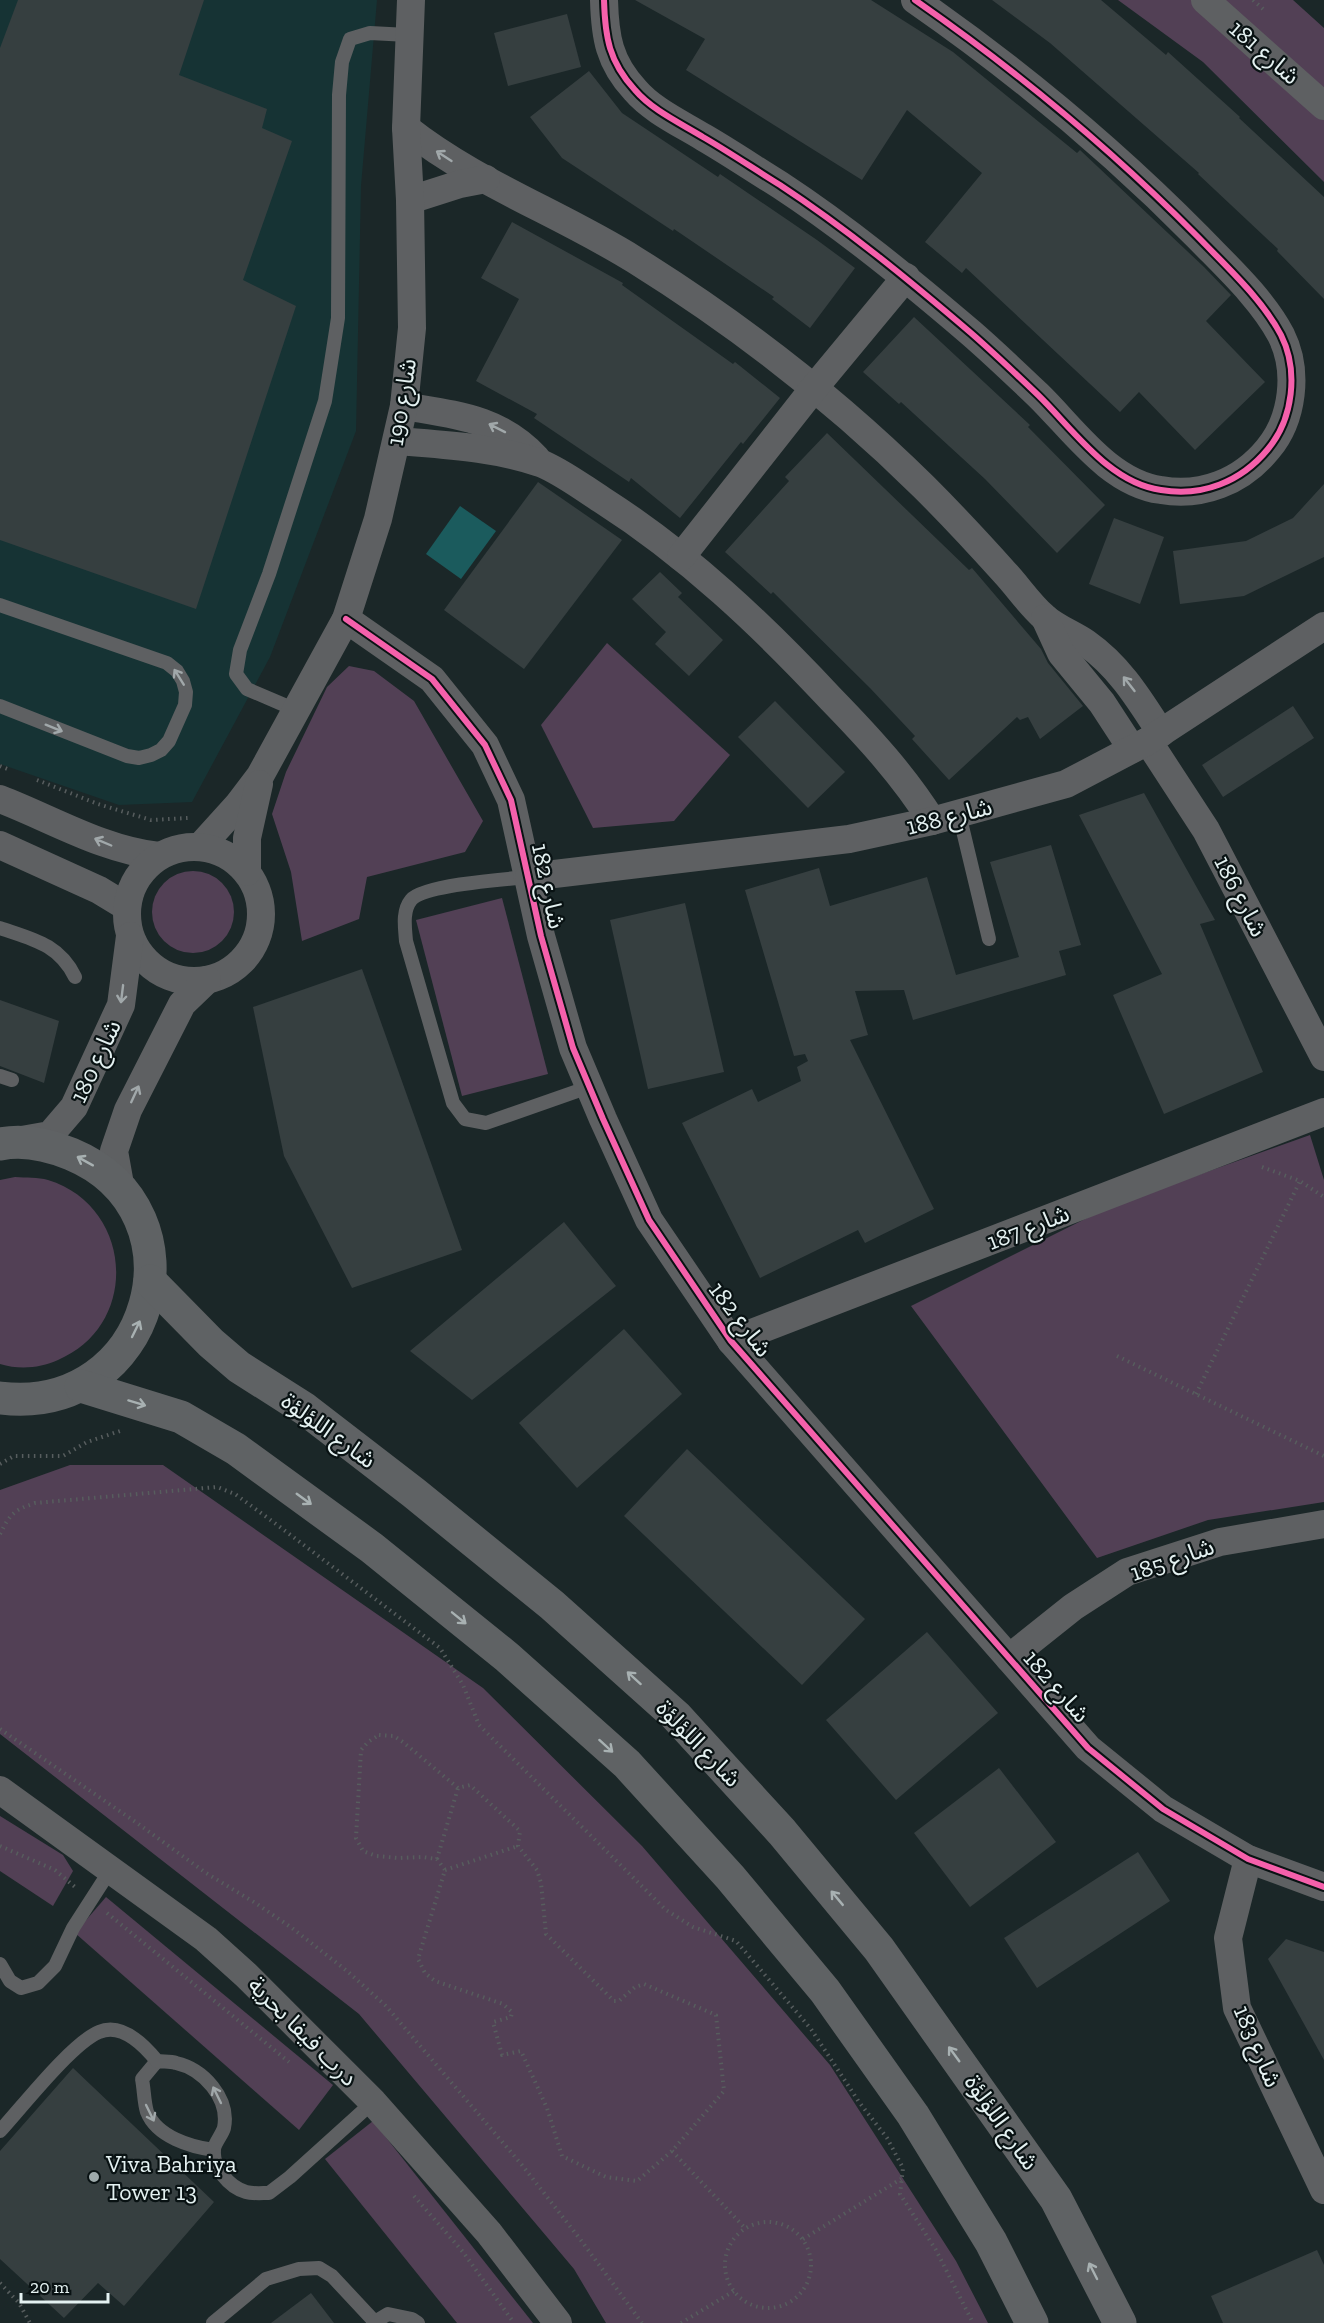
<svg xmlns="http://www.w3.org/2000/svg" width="1324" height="2323" font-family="'Zilla Slab','Noto Sans Arabic',serif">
  <rect width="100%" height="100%" fill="#1b2728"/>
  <path fill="#163334" d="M 0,0 L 377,0 L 361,186 L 356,431 L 270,657 L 192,802 L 119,805 L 0,764 Z"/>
  <g fill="#524055">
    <path d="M 1118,0 L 1293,0 L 1324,28 L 1324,182 L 1203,62 Z"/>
    <path d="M 607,643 L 730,755 L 674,821 L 593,828 L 541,725 Z"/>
    <path d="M 349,666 L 374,671 L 414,701 L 483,821 L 465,852 L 367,877 L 359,919 L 302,941 L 291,872 L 272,814 L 286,772 L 327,687 Z"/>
    <circle cx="193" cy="912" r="41"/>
    <path d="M 502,898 L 548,1074 L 462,1096 L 416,920 Z"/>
    <path d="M 1310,1135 L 1324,1180 L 1324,1502 L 1208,1520 L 1097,1558 L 911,1306 L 1109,1207 Z"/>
    <path d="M 15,1177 C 26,1178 38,1177 48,1180 C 133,1206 141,1325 58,1360 C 40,1368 20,1370 0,1364 L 0,1180 Z"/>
    <path d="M 70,1465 L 163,1465 L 483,1688 L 642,1846 L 830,2065 L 956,2261 L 988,2323 L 606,2323 L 574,2269 L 359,2014 L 0,1734 L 0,1490 Z"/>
    <path d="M 0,1816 L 63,1855 L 73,1871 L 53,1906 L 0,1871 Z"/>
    <path d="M 106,1897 L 333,2085 L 299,2130 L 75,1933 Z"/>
    <path d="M 373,2121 L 533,2323 L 457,2323 L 325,2159 Z"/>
  </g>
  <path fill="#1b5b5d" d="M 460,506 L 496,531 L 461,579 L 426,554 Z"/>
  <g fill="#363f40">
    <path d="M 18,0 L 204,0 L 179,75 L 267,109 L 262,128 L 292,141 L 243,280 L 296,306 L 196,609 L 0,540 L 0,48 Z"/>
    <path d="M 635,0 L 871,0 L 953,52 L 1077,153 L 1080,150 L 1204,267 L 1231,295 L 1206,321 L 1265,382 L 1195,450 L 1139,392 L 1120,412 L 966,268 L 962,273 L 925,242 L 982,173 L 907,110 L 862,180 L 686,70 L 705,39 Z"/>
    <path d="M 992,0 L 1101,0 L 1166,55 L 1168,52 L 1240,117 L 1239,118 L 1324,197 L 1324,299 L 1277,251 L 1278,249 L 1198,174 L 1199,173 L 1050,43 Z"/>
    <path d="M 567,14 L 581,67 L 508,86 L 494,33 Z"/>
    <path d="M 589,71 L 622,113 L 718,177 L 720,174 L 817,240 L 855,268 L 810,328 L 772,299 L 774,297 L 674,229 L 673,231 L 562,158 L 530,117 Z"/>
    <path d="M 512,222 L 623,283 L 622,285 L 733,364 L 735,362 L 780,398 L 743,444 L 741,442 L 680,518 L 631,478 L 629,482 L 534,418 L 537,414 L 476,381 L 519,299 L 481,278 Z"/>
    <path d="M 914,317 L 1030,425 L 1028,427 L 1105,505 L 1057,553 L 985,479 L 901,402 L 899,404 L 863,372 Z"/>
    <path d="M 827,433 L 969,570 L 972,568 L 1041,649 L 1048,663 L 1083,706 L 1040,739 L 1028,717 L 1020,720 L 1017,717 L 949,780 L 912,739 L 915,736 L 870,688 L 773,592 L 771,594 L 725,552 L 789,481 L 785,477 Z"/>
    <path d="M 538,482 L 622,540 L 524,669 L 444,610 Z"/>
    <path d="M 1324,484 L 1324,557 L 1244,596 L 1180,604 L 1173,551 L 1246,541 L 1293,518 Z"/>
    <path d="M 1114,518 L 1164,537 L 1140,604 L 1089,584 Z"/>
    <path d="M 660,572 L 682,593 L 678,597 L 723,640 L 689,676 L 655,644 L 666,632 L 632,599 Z"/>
    <path d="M 775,701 L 845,772 L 808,808 L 738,737 Z"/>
    <path d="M 1293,706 L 1314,738 L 1223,797 L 1202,765 Z"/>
    <path d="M 1144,793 L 1215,920 L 1200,924 L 1263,1072 L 1164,1114 L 1113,995 L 1162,974 L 1079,815 Z"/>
    <path d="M 1051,845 L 1081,945 L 1059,951 L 1066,975 L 913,1020 L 904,990 L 855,991 L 868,1035 L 850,1040 L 934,1209 L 865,1243 L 858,1230 L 760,1278 L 682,1123 L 752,1089 L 758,1102 L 801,1081 L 797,1067 L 808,1061 L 805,1054 L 794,1056 L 745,890 L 819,868 L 830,906 L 927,877 L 956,975 L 1019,957 L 990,862 Z"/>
    <path d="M 685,903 L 724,1072 L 648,1089 L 610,920 Z"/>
    <path d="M 362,969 L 462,1250 L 352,1288 L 284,1156 L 253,1007 Z"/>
    <path d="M 0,1000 L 59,1021 L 44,1083 L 0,1066 Z"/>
    <path d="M 564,1222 L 616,1286 L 472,1400 L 410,1351 Z"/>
    <path d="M 624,1329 L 682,1394 L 577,1488 L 519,1423 Z"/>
    <path d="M 687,1449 L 865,1619 L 802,1685 L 624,1516 Z"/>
    <path d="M 927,1632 L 998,1713 L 896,1800 L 826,1720 Z"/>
    <path d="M 999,1768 L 1056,1842 L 970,1907 L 914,1833 Z"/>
    <path d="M 1138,1852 L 1170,1901 L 1037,1988 L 1004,1938 Z"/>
    <path d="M 1286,1939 L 1324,1952 L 1324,2060 L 1268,1959 Z"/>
    <path d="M 73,2068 L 214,2202 L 124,2306 L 98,2283 L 64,2318 L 0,2259 L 0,2151 Z"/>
    <path d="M 1317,2250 L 1324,2265 L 1324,2323 L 1223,2323 L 1211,2296 Z"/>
    <path d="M 311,2293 L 334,2323 L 271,2323 Z"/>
  </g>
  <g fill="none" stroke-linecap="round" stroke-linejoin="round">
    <g stroke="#575d5e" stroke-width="4" stroke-dasharray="1.5 4.5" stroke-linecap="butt">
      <path d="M 1253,0 L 1263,9"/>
      <path d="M 0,766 L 10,770"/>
      <path d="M 37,780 L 98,804 L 151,820 L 188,818"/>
      <path d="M 1262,1167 L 1300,1181 L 1324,1197"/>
      <path d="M 1117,1356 L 1324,1456"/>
      <path d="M 1196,1394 L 1300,1181"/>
      <path d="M 0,1464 L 14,1456 L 63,1456 L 87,1442 L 120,1431"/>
      <path d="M 0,1534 C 10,1514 14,1510 35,1503 L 217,1487 L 235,1494 L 276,1524 L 440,1648 L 463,1685 L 479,1725 L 491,1737 L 666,1910 L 693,1927 L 736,1941 L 811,2029 L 859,2102 L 887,2138 L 903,2168 L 900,2194 L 936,2250 L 973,2323"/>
      <path d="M 0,1729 L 137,1823 L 206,1873 L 257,1904 L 292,1928 L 347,1971 L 386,2006 L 522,2165 L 580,2239 L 642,2323"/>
      <path d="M 379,1735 L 394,1736 L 403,1742 L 458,1788 L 470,1785 L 520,1831 L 518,1846 L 537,1870 L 541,1883 L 546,1934 L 614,2001 L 619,2001 L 635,1987 L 644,1984 L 716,2015 L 724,2091 L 672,2151 L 637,2181 L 606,2177 L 562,2156 L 547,2108 L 521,2051 L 502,2055 L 493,2022 L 511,2017 L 512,2012 L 503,2004 L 435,1981 L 425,1973 L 418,1959 L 445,1870 L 437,1859 L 422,1857 L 399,1858 L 376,1856 L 363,1851 L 356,1838 L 361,1750 L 368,1742 Z"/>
      <path d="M 0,1846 L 55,1870 L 75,1887"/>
      <path d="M 437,1859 L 458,1788"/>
      <path d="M 445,1870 L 518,1846"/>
      <path d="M 107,1913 L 289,2062"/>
      <path d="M 672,2151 L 745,2228"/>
      <path d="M 414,2196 L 463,2252 L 514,2323"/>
      <circle cx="768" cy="2265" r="43"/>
      <path d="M 803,2239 L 901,2179"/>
      <path d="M 0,2283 L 19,2303 L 30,2323"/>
      <path d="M 681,2323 L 734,2291"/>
    </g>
    <g stroke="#5e6062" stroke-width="14">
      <path d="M 0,605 L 167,663 L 177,671 L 183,681 L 186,692 L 185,705 L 169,741 L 161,750 L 151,755 L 139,758 L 127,756 L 0,706"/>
      <path d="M 296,710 L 247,689 L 236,674 L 240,650 L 269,574 L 325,401 L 338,318 L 339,95 L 342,62 L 350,39 L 370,33 L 408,35"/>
      <path d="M 959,814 L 989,939"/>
      <path d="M 529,877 C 507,879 423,885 411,900 C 402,911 405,928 406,941 L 453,1103 L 465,1119 L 486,1123 L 589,1087"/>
      <path d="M 0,928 C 32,939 59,944 75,977"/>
      <path d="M 0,1076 L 12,1080"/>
      <path d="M 0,1964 L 10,1981 L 21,1988 L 38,1983 L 55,1966 L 73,1928 L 111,1869"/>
      <path d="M 157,2061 L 142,2079 C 144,2089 144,2102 147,2112 C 157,2137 191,2147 214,2150"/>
      <path d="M 0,2131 C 22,2107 72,2043 99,2032 C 122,2022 144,2045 157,2061 C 163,2062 170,2061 176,2063 C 203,2069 230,2098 224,2128 C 222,2135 215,2142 214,2149 C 212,2167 229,2187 246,2192 C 253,2194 262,2193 269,2193 L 290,2177 L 373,2102"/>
      <path d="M 213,2323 L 266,2279 L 299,2269 L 319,2268 L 332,2276 L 374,2321"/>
      <path d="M 373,2323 L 388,2314 L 412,2319 L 418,2323"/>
    </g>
    <g stroke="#5e6062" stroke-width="28">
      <path d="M 604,0 C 605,37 609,62 635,90 C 652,110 680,123 703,137 C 729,152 754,169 780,185 C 847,229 910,281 971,333 C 994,353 1016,374 1038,395 C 1073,429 1109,483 1161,490 C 1202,497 1241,482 1268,449 C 1293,419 1299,371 1281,335 C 1262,299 1227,267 1198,237 C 1111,149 1017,71 915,0"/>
      <path d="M 1205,0 L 1324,106"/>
      <path d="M 406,128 C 475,183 560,213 635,260 C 739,325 837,401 924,487 C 952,515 979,544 1005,573 C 1018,587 1030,605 1044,617 C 1056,628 1073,634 1086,643 C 1120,667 1139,699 1161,733"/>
      <path d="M 410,200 L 460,184 L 486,179"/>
      <path d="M 404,406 C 456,415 499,418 536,458"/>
      <path d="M 397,441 C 444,445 494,447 540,463 C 561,471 583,488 602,500 C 688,555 762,625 831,699 C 868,737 904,776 932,821"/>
      <path d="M 681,557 L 814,388 L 906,277"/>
      <path d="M 1045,618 L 1061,653 L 1102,703 L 1132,749"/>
      <path d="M 346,619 L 432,679 L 485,745 L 511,800 L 541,936 L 573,1048 L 603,1119 L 649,1220 L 731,1341 L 1088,1748 L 1163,1809 L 1248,1859 L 1324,1887"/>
      <path d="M 1148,741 L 1206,830 L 1324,1057"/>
      <path d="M 0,799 C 52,819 103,850 159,856"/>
      <path d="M 0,845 L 99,890 L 127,907"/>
      <path d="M 200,847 L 238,805 L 260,776 L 346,619 L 378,519 L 404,406 L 412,328 L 410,200 L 406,128 L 411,0"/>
      <circle cx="194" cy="914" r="67"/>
      <path d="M 247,872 L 247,838 L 259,784"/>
      <path d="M 529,877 L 849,839 L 932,821 L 1066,784 L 1148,741 L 1324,626"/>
      <path d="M 16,1141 L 50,1135 L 74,1107 L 121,1005 L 130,936"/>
      <path d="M 121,1190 L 114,1151 L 128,1110 L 182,1004 L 207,980"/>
      <path d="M 731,1341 L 1324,1112"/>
      <path d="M 1009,1658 L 1073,1607 L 1127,1572 L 1220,1542 L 1324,1524"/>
      <path d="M 0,1790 L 206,1939 L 246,1975 L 373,2102 L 489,2233 L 558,2323"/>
      <path d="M 1248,1859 L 1228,1938 L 1237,2008 L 1324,2190"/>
    </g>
    <g stroke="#5f6264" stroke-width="33">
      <path d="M 0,1144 C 24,1139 49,1145 71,1154 C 210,1212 153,1417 0,1398"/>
      <path d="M 150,1281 L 211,1343 L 239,1367 L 305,1409 L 414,1493 L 552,1605 L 676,1716 L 782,1832 L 879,1949 L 1056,2199 L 1120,2323"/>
      <path d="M 81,1386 L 181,1417 L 236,1449 L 372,1548 L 507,1657 L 627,1764 L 730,1877 L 825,1991 L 913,2115 L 991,2242 L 1032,2323"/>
    </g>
    <g stroke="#091213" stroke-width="10">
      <g id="cycleway">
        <path d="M 604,0 C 605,37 609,62 635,90 C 652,110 680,123 703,137 C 729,152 754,169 780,185 C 847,229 910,281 971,333 C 994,353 1016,374 1038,395 C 1073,429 1109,483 1161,490 C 1202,497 1241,482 1268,449 C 1293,419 1299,371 1281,335 C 1262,299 1227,267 1198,237 C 1111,149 1017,71 915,0"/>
        <path d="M 346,619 L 432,679 L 485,745 L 511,800 L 541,936 L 573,1048 L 603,1119 L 649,1220 L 731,1341 L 1088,1748 L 1163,1809 L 1248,1859 L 1324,1887"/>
      </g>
    </g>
    <use href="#cycleway" stroke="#f560ab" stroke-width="6"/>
  </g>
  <defs><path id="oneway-shaft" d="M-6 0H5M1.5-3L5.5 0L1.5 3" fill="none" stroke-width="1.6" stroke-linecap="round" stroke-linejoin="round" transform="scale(1.5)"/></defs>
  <g stroke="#a1a8aa">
    <use href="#oneway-shaft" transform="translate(444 156) rotate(-147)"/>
    <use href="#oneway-shaft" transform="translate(497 428) rotate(-153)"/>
    <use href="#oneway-shaft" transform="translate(179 677) rotate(-122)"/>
    <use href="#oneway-shaft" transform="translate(1129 684) rotate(-128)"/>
    <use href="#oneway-shaft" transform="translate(54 728) rotate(22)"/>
    <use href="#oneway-shaft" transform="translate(103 842) rotate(-157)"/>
    <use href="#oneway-shaft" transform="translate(122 994) rotate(97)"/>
    <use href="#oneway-shaft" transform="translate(135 1094) rotate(-65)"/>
    <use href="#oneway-shaft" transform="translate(217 2095) rotate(-116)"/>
    <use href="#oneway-shaft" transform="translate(150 2113) rotate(64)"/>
  </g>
  <g stroke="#a8b1b2">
    <use href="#oneway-shaft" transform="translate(85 1161) rotate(-151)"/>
    <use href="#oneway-shaft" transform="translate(136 1329) rotate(-64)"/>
    <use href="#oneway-shaft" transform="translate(137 1403) rotate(17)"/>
    <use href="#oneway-shaft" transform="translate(304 1499) rotate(36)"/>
    <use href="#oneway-shaft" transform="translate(459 1618) rotate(39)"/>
    <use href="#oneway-shaft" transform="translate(634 1678) rotate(-138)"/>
    <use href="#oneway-shaft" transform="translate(606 1746) rotate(42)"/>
    <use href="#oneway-shaft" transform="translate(837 1898) rotate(-130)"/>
    <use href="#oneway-shaft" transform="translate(954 2054) rotate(-126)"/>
    <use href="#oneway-shaft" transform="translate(1093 2271) rotate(-117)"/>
  </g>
  <circle fill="#9eaaab" stroke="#091213" stroke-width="2" cx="94" cy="2177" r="6"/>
  <g text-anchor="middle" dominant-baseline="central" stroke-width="4.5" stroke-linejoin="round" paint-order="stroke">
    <g font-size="24" fill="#e4f1f1" stroke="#091213">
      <text transform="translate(1265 52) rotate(41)">شارع 181</text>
      <text transform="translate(401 402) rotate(-81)">شارع 190</text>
      <text transform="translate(949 816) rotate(-14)">شارع 188</text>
      <text transform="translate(549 886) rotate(78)">شارع 182</text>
      <text transform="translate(1241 896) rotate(63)">شارع 186</text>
      <text transform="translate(95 1061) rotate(-65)">شارع 180</text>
      <text transform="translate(1028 1227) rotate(-21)">شارع 187</text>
      <text transform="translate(741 1319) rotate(53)">شارع 182</text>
      <text transform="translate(329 1430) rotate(36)">شارع اللؤلؤة</text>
      <text transform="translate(1172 1559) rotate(-19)">شارع 185</text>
      <text transform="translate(1057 1686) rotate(49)">شارع 182</text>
      <text transform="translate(699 1743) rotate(46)">شارع اللؤلؤة</text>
      <text transform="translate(303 2031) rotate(45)">درب فيفا بحرية</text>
      <text transform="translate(1258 2046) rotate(67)">شارع 183</text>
      <text transform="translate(1002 2122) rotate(55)">شارع اللؤلؤة</text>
    </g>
    <g font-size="24" fill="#e4f1f1" stroke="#091213" text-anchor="start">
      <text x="106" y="2163">Viva Bahriya<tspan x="106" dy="28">Tower 13</tspan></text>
    </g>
  </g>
  <path d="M21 2293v9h87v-9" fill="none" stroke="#e4f1f1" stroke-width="3"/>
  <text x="30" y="2293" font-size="18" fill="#e4f1f1" stroke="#091213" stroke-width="4.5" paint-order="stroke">20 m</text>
</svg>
